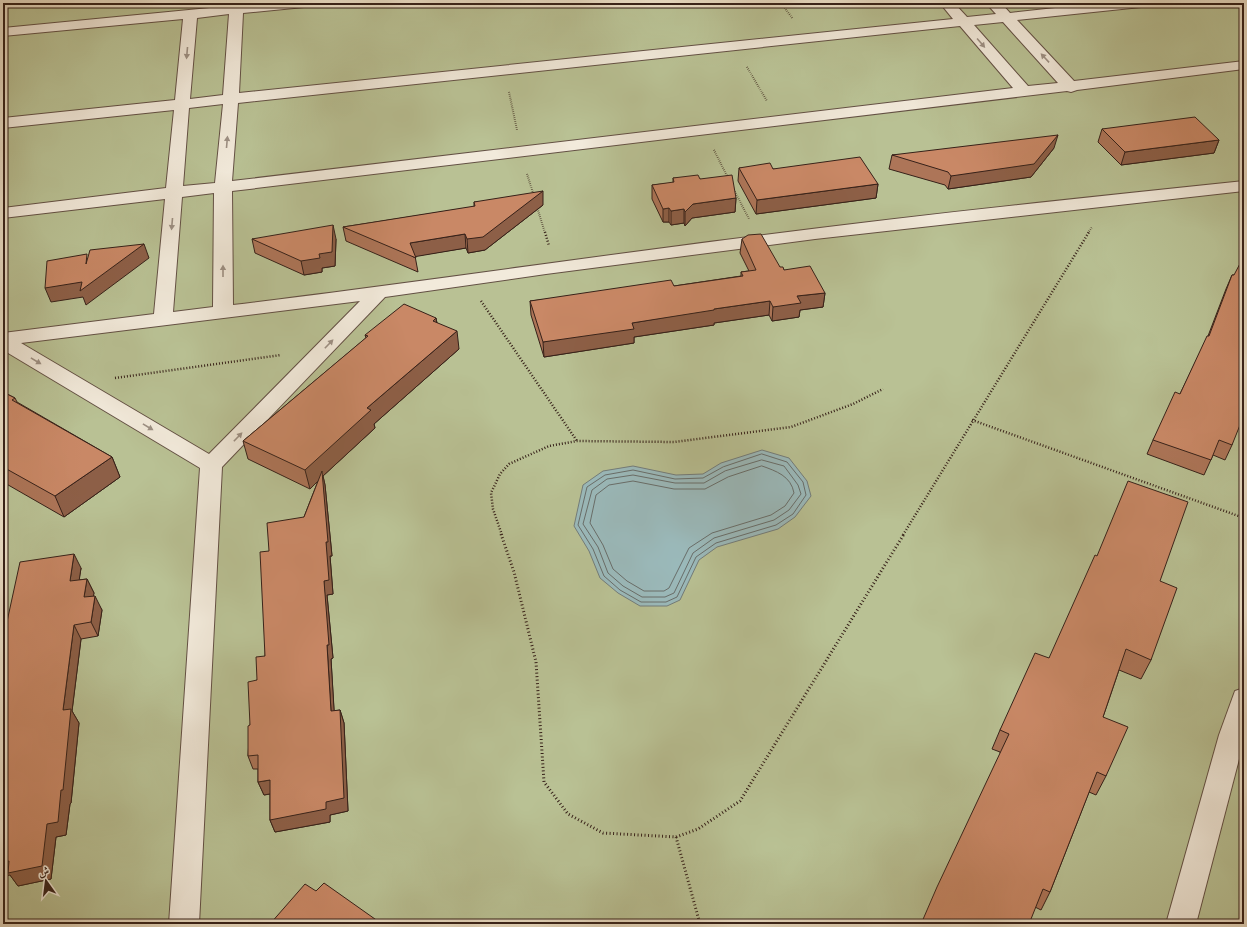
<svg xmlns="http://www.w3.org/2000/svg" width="1247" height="927" font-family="Alegreya,Amiri,serif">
  <rect width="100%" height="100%" fill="#ebdfc7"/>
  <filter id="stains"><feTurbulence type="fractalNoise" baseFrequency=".005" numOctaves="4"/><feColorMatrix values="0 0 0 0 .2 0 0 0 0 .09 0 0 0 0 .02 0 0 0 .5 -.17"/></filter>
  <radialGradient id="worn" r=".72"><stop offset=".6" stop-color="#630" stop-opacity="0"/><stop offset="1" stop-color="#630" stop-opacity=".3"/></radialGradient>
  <rect fill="#b9c194" stroke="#787156" x="3" y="3" width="1241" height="921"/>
  <path fill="#9bbbbd" stroke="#737d7b" d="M 762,450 L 789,458 L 807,481 L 811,496 L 795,517 L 778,529 L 717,547 L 699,560 L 680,600 L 667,606 L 640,606 L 618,593 L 600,578 L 589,551 L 574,526 L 583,485 L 603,471 L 633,466 L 676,475 L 703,474 L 721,463 Z"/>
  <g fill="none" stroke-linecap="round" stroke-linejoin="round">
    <g stroke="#686e6b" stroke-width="1">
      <path d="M 762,454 L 787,462 L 803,482 L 806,495 L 793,514 L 776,525 L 716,543 L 696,557 L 677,597 L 666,602 L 641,602 L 620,590 L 604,576 L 593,549 L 578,525 L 587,487 L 605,475 L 633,470 L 675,479 L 703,478 L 723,467 Z"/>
      <path d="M 762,460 L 784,466 L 798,485 L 801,494 L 789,510 L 774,520 L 714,538 L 693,553 L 674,593 L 665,597 L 642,597 L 623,586 L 608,573 L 598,547 L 583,524 L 592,490 L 607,479 L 633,475 L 675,483 L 704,483 L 725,471 Z"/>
      <path d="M 762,466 C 776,471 791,476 794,493 L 785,506 L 771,515 L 712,533 L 689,548 L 669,588 L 664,591 L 644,591 L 627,581 L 613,569 L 603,545 L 590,523 L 596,495 L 609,485 L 633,481 L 674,489 L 705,489 L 728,477 Z"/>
    </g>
    <g stroke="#635044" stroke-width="2">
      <g id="minor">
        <path d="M 261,3 L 311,3 L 309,6 L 304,7 L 243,13 L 239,93 L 953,19 L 940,3 L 954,3 L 967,17 L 996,14 L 986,3 L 1001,3 L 1010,13 L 1101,3 L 1148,3 L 1146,6 L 1141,7 L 1017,20 L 1074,81 L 1244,61 L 1244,69 L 1077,90 L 1071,92 L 1067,91 L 232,191 L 233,305 C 397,285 561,261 725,240 C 898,217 1071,199 1244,181 L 1244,191 L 815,239 L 546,274 L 385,297 L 222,467 L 199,924 L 169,924 L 200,468 L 3,350 L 3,333 L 154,314 L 165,199 L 3,218 L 3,208 L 166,188 L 174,110 L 3,128 L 3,118 L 175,100 L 183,19 L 3,36 L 3,28 ZM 229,14 L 223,95 L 190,99 L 197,18 ZM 1003,22 L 1058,83 L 1028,86 L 974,25 ZM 960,26 L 1013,88 L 232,181 L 238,103 ZM 223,104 L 215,183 L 183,186 L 189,108 ZM 214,193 L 213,307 L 173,312 L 182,197 ZM 360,301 L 209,454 L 21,343 Z"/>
        <path d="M 1244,688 L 1244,740 L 1196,924 L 1166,924 L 1219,735 L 1235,691 Z"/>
      </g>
    </g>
    <g stroke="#362119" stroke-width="2" stroke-dasharray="0.5 1.5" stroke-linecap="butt">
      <path d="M 781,3 L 793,19"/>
      <path d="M 747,67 L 767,101"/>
      <path d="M 509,92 L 517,130"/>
      <path d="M 714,150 L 728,178"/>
      <path d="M 527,174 L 534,196"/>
      <path d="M 733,188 L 749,219"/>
      <path d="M 537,207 L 545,233"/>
      <path d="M 1088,233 L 1092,227"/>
    </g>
    <g stroke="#362119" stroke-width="2.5" stroke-dasharray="1 2" stroke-linecap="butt">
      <path d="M 545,232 L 549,246"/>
      <path d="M 481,301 L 577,441"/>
      <path d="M 115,378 L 281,355"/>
      <path d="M 972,420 L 1244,518"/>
      <path d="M 502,535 L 493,509 L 491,493 L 500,474 L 509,464 L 549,446 L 577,441 L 674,442 L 791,427 L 853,404 L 883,389"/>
      <path d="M 903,535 L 1089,232"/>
    </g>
    <g stroke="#362119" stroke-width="3" stroke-dasharray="1 2.5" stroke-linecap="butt">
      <path d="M 501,534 L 514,572 L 536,662 L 544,782 L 568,814 L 603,833 L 676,837 L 698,829 L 740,801 L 904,534"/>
      <path d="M 676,837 L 700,924"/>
    </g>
    <use href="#minor" fill="#f2eadb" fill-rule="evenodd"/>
  </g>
  <g fill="#ad7558" stroke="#362119">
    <path d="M 1102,129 L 1219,140 L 1214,153 L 1121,165 L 1098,142 Z"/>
    <path d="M 1054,148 L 1031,177 L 948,189 L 945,185 L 889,169 L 892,155 Z"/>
    <path d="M 739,168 L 773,169 L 878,184 L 876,198 L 756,214 L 738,181 Z"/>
    <path d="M 673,178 L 700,179 L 736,198 L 735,212 L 692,218 L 685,226 L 684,223 L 671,225 L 669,222 L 663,222 L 652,199 L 652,185 L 673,183 Z"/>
    <path d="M 474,202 L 543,205 L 485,250 L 468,253 L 466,248 L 415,256 L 418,272 L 346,241 L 343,227 L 474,207 Z"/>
    <path d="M 252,239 L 336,239 L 335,266 L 322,268 L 322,272 L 304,275 L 255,253 Z"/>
    <path d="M 742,239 L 784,270 L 825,293 L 823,307 L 800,310 L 799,317 L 772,321 L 769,315 L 714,323 L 714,325 L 634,337 L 634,343 L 544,357 L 531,315 L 530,301 L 674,286 L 741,276 L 741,272 L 749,271 L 740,253 Z"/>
    <path d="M 1232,275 L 1234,275 L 1232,445 L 1225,460 L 1213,455 L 1204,475 L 1147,454 L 1153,440 L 1180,394 L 1208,336 L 1226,289 Z"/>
    <path d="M 436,318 L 437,323 L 459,349 L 374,424 L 375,428 L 323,476 L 325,485 L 332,556 L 330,556 L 333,594 L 327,595 L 333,658 L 331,659 L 334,711 L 340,710 L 344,723 L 348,811 L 330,815 L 330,822 L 275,832 L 270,820 L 270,794 L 264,795 L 258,782 L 258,769 L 253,769 L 248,756 L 250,725 L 257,680 L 265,656 L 269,551 L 304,517 L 318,481 L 310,489 L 248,459 L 243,441 L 366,338 L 365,335 Z"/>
    <path d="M 3,392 L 15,398 L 17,402 L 112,457 L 120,477 L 64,517 L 3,482 Z"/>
    <path d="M 81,568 L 79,580 L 87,579 L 94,593 L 93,596 L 102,610 L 98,636 L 81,639 L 72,711 L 79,723 L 71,803 L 70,804 L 66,835 L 56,837 L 51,879 L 18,886 L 10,875 Z"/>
    <path d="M 1160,581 L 1151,660 L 1141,679 L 1119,670 L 1103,717 L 1106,776 L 1096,795 L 1089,792 L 1050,892 L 1041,910 L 1035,907 L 1000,752 L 992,749 L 1000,730 L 1049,658 Z"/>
  </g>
  <g fill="#8d5f47" stroke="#362119">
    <path d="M 1058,135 L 1054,148 L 1031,177 L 948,189 L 951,176 Z"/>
    <path d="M 1219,140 L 1214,153 L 1121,165 L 1125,152 Z"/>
    <path d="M 878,184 L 876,198 L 756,214 L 757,200 Z"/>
    <path d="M 543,191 L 543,205 L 485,250 L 468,253 L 467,239 Z"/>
    <path d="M 736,198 L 735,212 L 692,218 L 685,226 L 685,212 L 693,204 Z"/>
    <path d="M 669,208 L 669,222 L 663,222 L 663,209 Z"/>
    <path d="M 684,209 L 684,223 L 671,225 L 671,211 Z"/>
    <path d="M 333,225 L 336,239 L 335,266 L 322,268 L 322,272 L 304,275 L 301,261 L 319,254 Z"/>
    <path d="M 465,234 L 466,248 L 413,257 L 410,243 Z"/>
    <path d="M 144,244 L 149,258 L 86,305 L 83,297 L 51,302 L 45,288 Z"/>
    <path d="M 825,293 L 823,307 L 800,310 L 799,317 L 772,321 L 773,307 L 797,296 Z"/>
    <path d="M 770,301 L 769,315 L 714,323 L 714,325 L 634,337 L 634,343 L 544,357 L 543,342 L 632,323 L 714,309 Z"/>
    <path d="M 436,318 L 439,336 L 433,321 Z"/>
    <path d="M 457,331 L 459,349 L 374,424 L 375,428 L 323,476 L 325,485 L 332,556 L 330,556 L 333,594 L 327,595 L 333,658 L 331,659 L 335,725 L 331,711 L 327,645 L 324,581 L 326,542 L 322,477 L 310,489 L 305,470 L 367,408 Z"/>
    <path d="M 112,457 L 120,477 L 64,517 L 55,496 Z"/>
    <path d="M 74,554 L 81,568 L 77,595 L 70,581 Z"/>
    <path d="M 87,579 L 94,593 L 91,612 L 84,597 Z"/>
    <path d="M 95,596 L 102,610 L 98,636 L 91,622 Z"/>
    <path d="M 74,625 L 81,639 L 72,711 L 79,723 L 71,803 L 70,804 L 66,835 L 56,837 L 51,879 L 18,886 L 10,875 L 3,877 L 3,862 L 63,710 Z"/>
    <path d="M 340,710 L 344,723 L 348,811 L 330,815 L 330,822 L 275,832 L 270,820 Z"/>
    <path d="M 270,780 L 275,793 L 264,795 L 258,782 Z"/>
  </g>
  <g fill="#c98866" stroke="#362119">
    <path d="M 1195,117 L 1219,140 L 1125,152 L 1102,129 Z"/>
    <path d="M 1058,135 L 1034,164 L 951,176 L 948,172 L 892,155 Z"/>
    <path d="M 860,157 L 878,184 L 757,200 L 739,168 L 770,163 L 773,169 Z"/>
    <path d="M 698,175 L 700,179 L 732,175 L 736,198 L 693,204 L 685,212 L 684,209 L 671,211 L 669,208 L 663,209 L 652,185 L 674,182 L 673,178 Z"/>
    <path d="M 543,191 L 483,237 L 467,239 L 465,234 L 410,243 L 416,258 L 343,227 L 475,206 L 474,202 Z"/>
    <path d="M 333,225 L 332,252 L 319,254 L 320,258 L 301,261 L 252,239 Z"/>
    <path d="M 761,234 L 780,267 L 783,267 L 784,270 L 810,266 L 825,293 L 797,296 L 801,303 L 773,307 L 770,301 L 714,309 L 714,310 L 632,323 L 634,329 L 543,342 L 530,301 L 671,280 L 674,286 L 743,276 L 741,272 L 756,270 L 742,239 L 748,235 Z"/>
    <path d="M 144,244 L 80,291 L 82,282 L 45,288 L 47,261 L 87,254 L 86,264 L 90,250 Z"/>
    <path d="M 1244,256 L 1244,415 L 1232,445 L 1219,440 L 1211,460 L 1153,440 L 1175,392 L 1180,394 L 1207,336 L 1209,336 L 1232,275 L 1234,275 Z"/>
    <path d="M 404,304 L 436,318 L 433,321 L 457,331 L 367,408 L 371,410 L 305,470 L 243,441 L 368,336 L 365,335 Z"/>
    <path d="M 3,392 L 15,398 L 12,400 L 112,457 L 55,496 L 3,467 Z"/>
    <path d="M 322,471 L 328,542 L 326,542 L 329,580 L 324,581 L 329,645 L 327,645 L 331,711 L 340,710 L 344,798 L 326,802 L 326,809 L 270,820 L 270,780 L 258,782 L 258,755 L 248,756 L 248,726 L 250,725 L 248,682 L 257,680 L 256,657 L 265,656 L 260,552 L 269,551 L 267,523 L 304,517 Z"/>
    <path d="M 1128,481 L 1188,502 L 1160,581 L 1177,588 L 1151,660 L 1126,649 L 1103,717 L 1128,727 L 1106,776 L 1097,772 L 1050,892 L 1043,889 L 1029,924 L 921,924 L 937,887 L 1009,734 L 1000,730 L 1035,653 L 1049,658 L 1095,555 L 1097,556 Z"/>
    <path d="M 74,554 L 70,581 L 87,579 L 84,597 L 95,596 L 91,622 L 74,625 L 63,710 L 71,709 L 63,790 L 61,790 L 58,822 L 47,824 L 42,866 L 8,873 L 9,861 L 3,862 L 3,640 L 20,562 Z"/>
    <path d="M 324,883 L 382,924 L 270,924 L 305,884 L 316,891 Z"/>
  </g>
  <defs><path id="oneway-solid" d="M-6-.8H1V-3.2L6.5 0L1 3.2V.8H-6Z"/></defs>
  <g fill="#9d9084">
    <use href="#oneway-solid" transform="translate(981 43) rotate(49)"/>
    <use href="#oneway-solid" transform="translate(187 53) rotate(95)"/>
    <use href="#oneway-solid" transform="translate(1045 58) rotate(-133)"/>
    <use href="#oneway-solid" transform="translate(227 142) rotate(-85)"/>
    <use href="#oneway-solid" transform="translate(172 224) rotate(95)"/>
    <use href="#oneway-solid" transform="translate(223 271) rotate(-90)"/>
    <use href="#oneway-solid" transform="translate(329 344) rotate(-46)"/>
    <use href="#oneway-solid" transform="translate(36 361) rotate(31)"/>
    <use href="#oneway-solid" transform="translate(148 427) rotate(31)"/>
    <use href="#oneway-solid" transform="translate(238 437) rotate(-46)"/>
  </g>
  <rect width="1247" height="927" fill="none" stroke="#ebdfc7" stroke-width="16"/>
  <rect x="4" y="4" width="1239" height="919" fill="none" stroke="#362119" stroke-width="2"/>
  <rect x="8" y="8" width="1231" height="911" fill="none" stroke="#362119"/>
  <g transform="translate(46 881) rotate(346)" stroke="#f2eadb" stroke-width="3" paint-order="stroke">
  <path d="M0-3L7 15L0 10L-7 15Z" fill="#362119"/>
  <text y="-6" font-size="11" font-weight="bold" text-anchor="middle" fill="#362119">ش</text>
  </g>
  <rect width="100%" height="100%" filter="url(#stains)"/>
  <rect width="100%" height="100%" fill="url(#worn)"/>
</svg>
